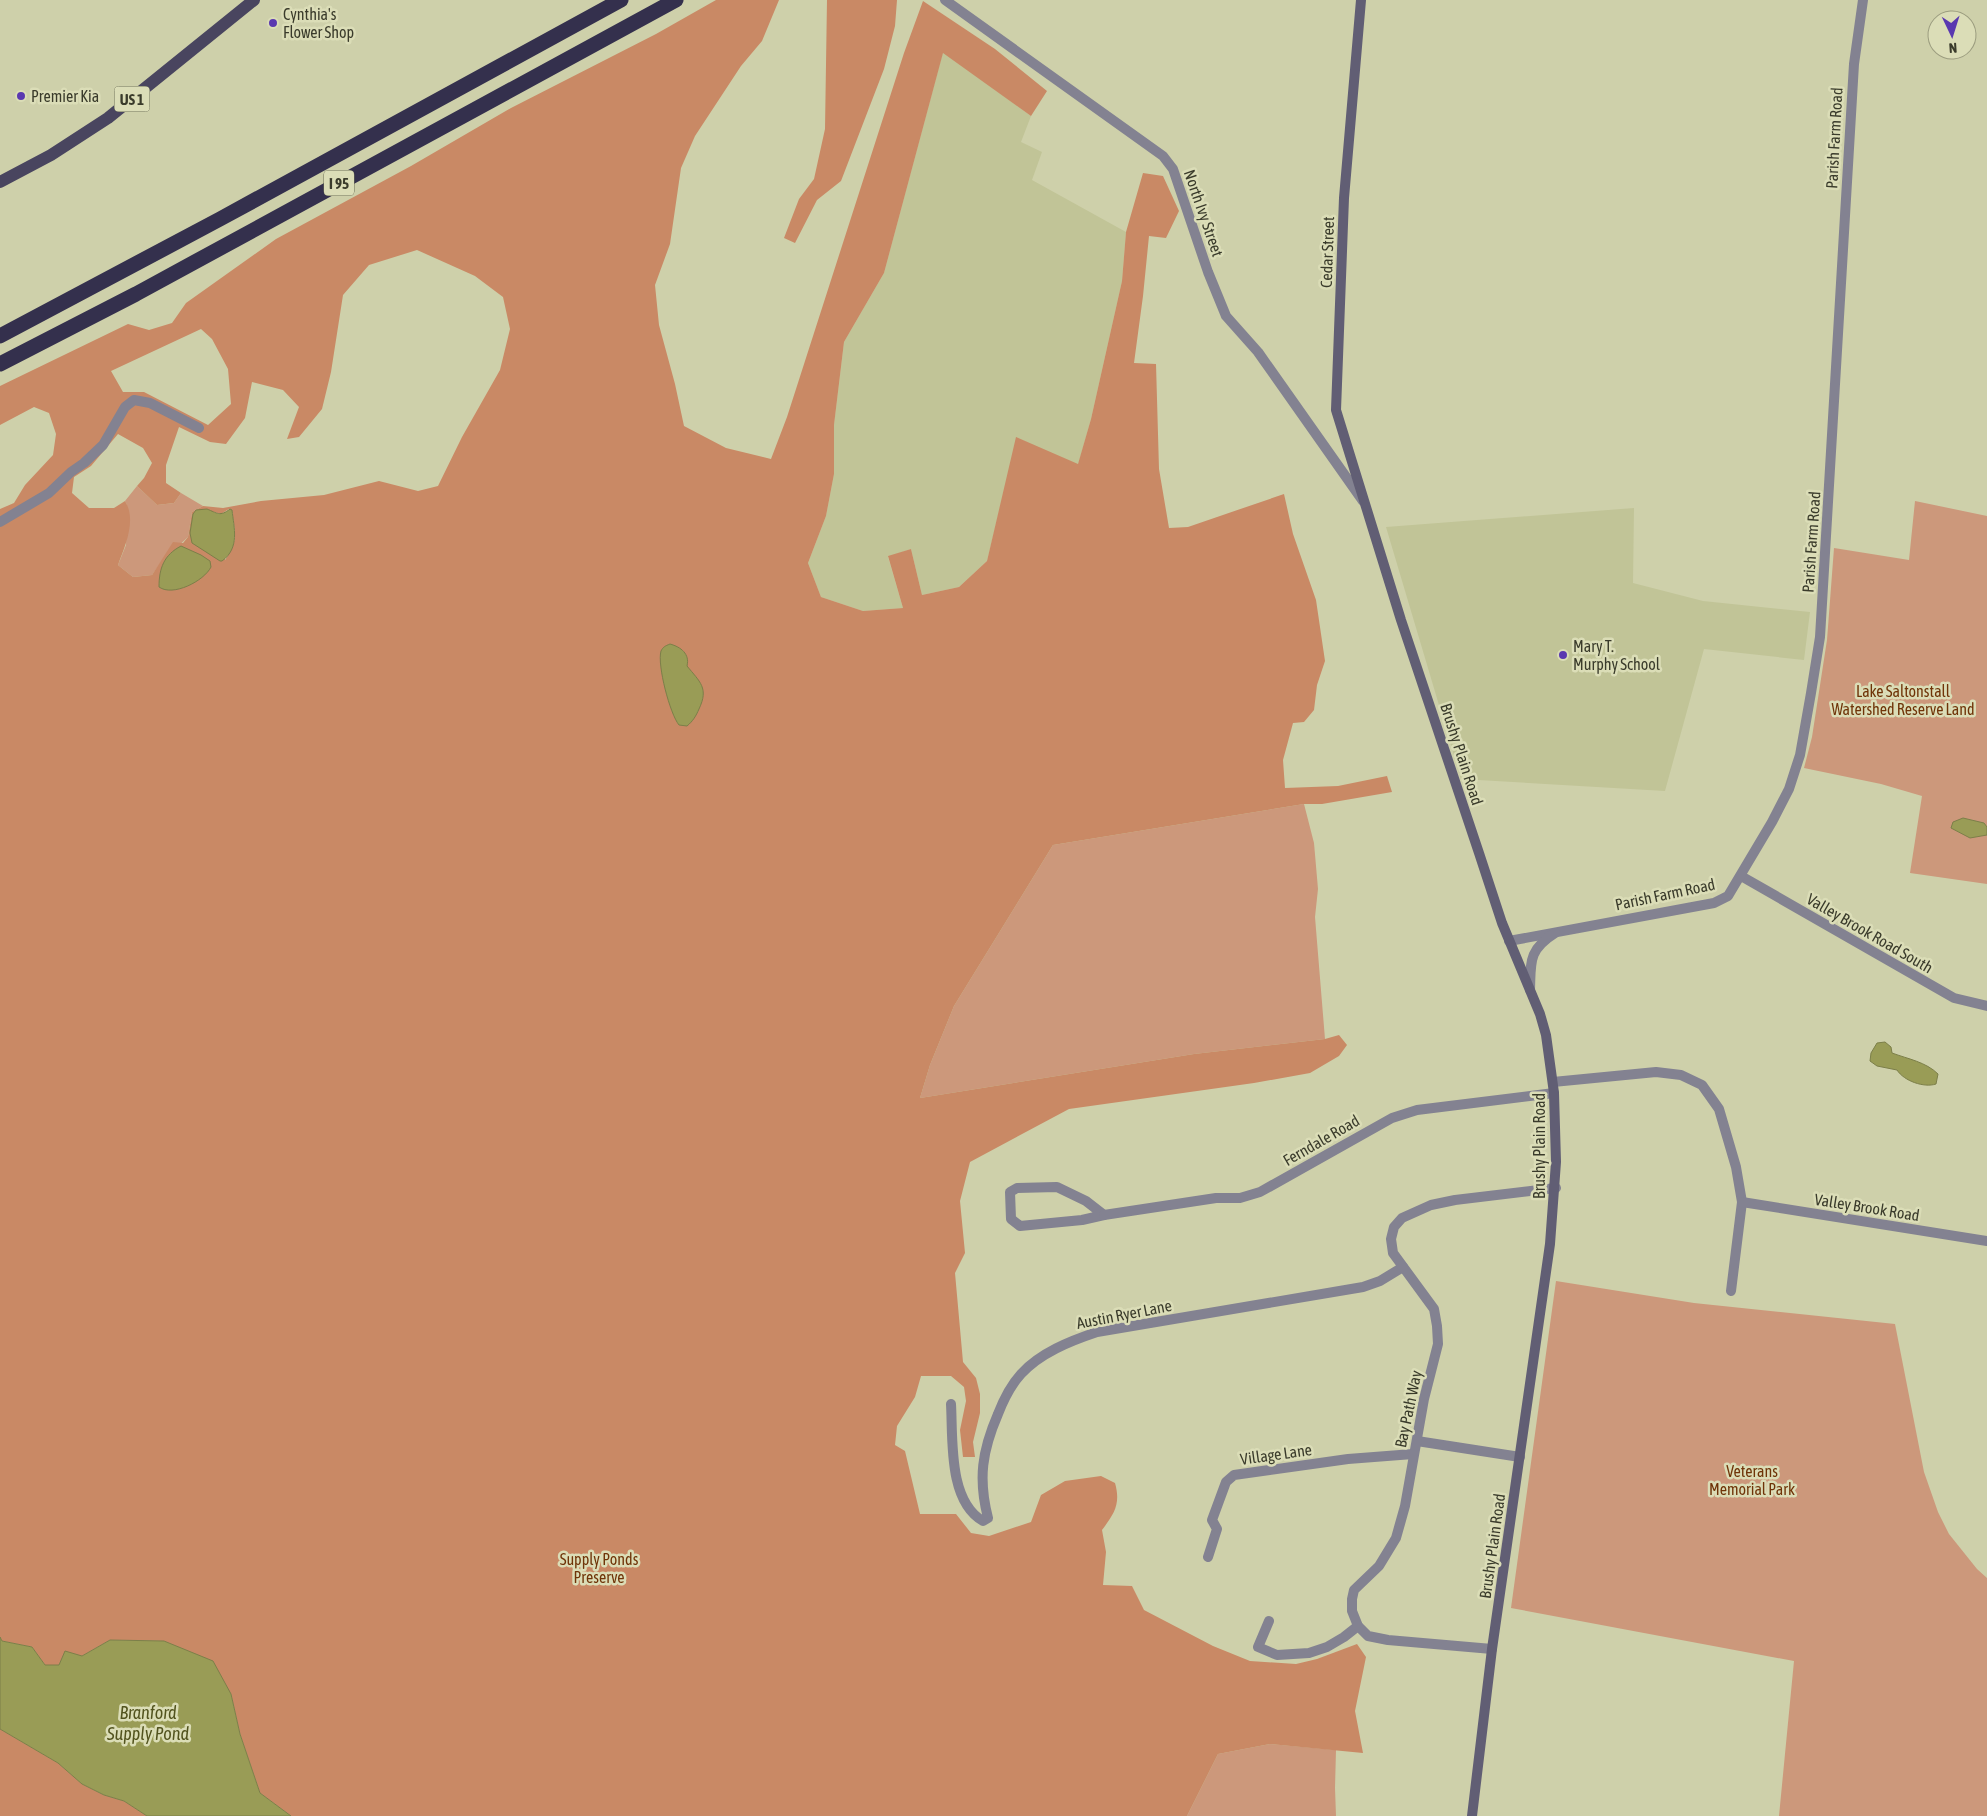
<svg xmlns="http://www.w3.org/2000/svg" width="1987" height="1816" font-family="'Asap Condensed',sans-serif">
  <rect width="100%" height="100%" fill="#ced0aa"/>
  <g fill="#c1c497">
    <path d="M 943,52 L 1031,116 L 1021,142 L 1042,152 L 1032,180 L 1126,232 L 1122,281 L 1091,419 L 1078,465 L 1017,438 L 987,561 L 959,587 L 922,595 L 911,549 L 888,557 L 903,608 L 863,611 L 821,597 L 808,563 L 826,516 L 834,474 L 834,425 L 844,342 L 884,273 Z"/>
    <path d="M 1634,508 L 1633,583 L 1703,601 L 1810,612 L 1804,660 L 1704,649 L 1665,791 L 1461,779 L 1386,527 Z"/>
  </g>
  <g fill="#cc987b">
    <path d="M 137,486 L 157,505 L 174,503 L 181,493 L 203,506 L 192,512 L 188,537 L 161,562 L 152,575 L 133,577 L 118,565 L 126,545 L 127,505 L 125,501 Z"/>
    <path d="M 1915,501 L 1987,516 L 1987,884 L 1910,873 L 1922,796 L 1881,784 L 1804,768 L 1812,737 L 1827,640 L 1834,548 L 1909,560 Z"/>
    <path d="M 1304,804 L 1314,843 L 1318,889 L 1315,917 L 1325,1039 L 1194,1054 L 920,1098 L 930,1065 L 954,1006 L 1053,845 Z"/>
    <path d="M 1556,1281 L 1694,1303 L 1895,1324 L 1924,1472 L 1938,1512 L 1949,1534 L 1977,1569 L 1987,1578 L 1987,1816 L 1779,1816 L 1794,1661 L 1511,1608 Z"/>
    <path d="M 1270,1744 L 1336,1750 L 1335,1788 L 1336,1816 L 1187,1816 L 1218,1754 Z"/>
  </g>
  <g fill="#c98965" fill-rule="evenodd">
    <path d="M 716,0 L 779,0 L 762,41 L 741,66 L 695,136 L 681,168 L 670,244 L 655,285 L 659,325 L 675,384 L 684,426 L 726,448 L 771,459 L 787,417 L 904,53 L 923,1 L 995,49 L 1047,91 L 1031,116 L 943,53 L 884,273 L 844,342 L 834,425 L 834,474 L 826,516 L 808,563 L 821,597 L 863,611 L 903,608 L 888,556 L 911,549 L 922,595 L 959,587 L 987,561 L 1016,437 L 1078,464 L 1091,419 L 1122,281 L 1126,232 L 1143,173 L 1163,176 L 1179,211 L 1166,238 L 1149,236 L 1143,296 L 1134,363 L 1156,364 L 1159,469 L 1169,528 L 1188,527 L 1284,494 L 1293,534 L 1316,600 L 1325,661 L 1317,685 L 1314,710 L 1304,722 L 1293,723 L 1283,760 L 1285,788 L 1338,786 L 1387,776 L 1392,792 L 1322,804 L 1304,804 L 1053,845 L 954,1006 L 930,1065 L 920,1098 L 1194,1054 L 1325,1039 L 1339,1035 L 1347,1045 L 1339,1056 L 1310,1073 L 1254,1083 L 1069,1109 L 970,1162 L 960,1201 L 965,1253 L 955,1273 L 963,1362 L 976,1378 L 980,1394 L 980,1413 L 973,1442 L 975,1457 L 963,1457 L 960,1430 L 966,1401 L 964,1387 L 951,1376 L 921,1376 L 915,1397 L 897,1426 L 895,1445 L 905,1451 L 920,1514 L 956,1514 L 971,1533 L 989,1536 L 1031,1522 L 1041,1495 L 1065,1481 L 1101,1476 L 1115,1483 C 1121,1504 1114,1514 1102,1530 L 1106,1552 L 1103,1585 L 1132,1586 L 1144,1610 L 1213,1646 L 1250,1661 L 1296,1664 L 1317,1659 L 1357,1644 L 1366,1657 L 1355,1711 L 1363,1753 L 1270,1744 L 1218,1754 L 1187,1816 L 291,1816 L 260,1793 L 240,1734 L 231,1694 L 164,1641 L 110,1640 L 82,1656 L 59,1665 L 45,1665 L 32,1647 L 2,1641 L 0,1637 L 0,509 L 14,503 L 25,485 L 53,455 L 56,434 L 49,413 L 34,407 L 0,425 L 0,386 L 128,324 L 149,330 L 172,323 L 186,303 L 276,239 L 411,166 L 511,108 L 656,34 ZM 417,250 L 475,276 L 503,297 L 510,329 L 500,370 L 462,437 L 438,486 L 418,491 L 379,481 L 324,495 L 261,501 L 223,508 L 203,506 L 192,512 L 188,537 L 183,543 L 173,542 L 152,575 L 133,577 L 118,565 C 125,546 137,520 125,501 L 114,508 L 89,508 L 72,493 L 74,477 L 91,466 L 118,434 L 143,448 L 152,463 L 144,478 L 137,486 L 157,505 L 174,503 L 181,493 L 166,483 L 166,465 L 179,427 L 210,442 L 226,444 L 245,418 L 252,382 L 283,390 L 299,407 L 287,439 L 299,437 L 322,409 L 331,372 L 343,295 L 369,265 ZM 201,329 L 212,339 L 228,369 L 231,404 L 208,425 L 144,392 L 123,392 L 111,371 ZM 229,509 L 232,510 C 235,534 239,539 225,560 L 214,512 L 221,514 Z"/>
    <path d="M 827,0 L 897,0 L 895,26 L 884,69 L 841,181 L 817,200 L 795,243 L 784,238 L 799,199 L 814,179 L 825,129 Z"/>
    <path d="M 0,1729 L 58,1763 L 82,1784 L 104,1795 L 124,1801 L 147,1816 L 0,1816 Z"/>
  </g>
  <g fill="#999c56" stroke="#7c7f49">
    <path d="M 207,509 C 217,513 220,517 230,509 L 232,510 C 234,528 240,548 222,561 L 220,561 L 192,543 L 190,533 L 193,514 L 196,510 Z"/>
    <path d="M 181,546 L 201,555 L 210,561 L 211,567 C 204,581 173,597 159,587 C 159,568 164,555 181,546 Z"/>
    <path d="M 670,644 C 681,647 690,654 687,666 C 700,682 709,688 699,709 C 696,716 693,721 687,726 L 679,725 C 670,714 657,665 661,651 C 663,647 665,646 670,644 Z"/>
    <path d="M 1963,818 L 1984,823 L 1987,827 L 1987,835 L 1970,838 L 1951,828 L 1953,822 Z"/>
    <path d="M 1885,1042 L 1891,1047 L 1892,1053 C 1908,1059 1926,1062 1938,1074 L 1936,1084 C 1924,1088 1904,1081 1897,1070 L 1877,1066 L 1870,1061 L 1871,1053 L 1877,1043 Z"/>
    <path d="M 0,1637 L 2,1641 L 32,1647 L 45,1665 L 59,1665 L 65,1651 L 82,1656 L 110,1640 L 164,1641 L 213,1661 L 231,1694 L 240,1734 L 260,1793 L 291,1816 L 147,1816 L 124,1801 L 104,1795 L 82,1784 L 58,1763 L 0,1729 Z"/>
  </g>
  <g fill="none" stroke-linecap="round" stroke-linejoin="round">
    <g stroke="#838291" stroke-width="10">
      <path d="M 945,0 L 1163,156 L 1173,169 L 1208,272 L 1226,316 L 1258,352 L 1363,501"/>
      <path d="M 0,522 L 49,493 L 71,472 L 84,463 L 103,445 L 125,407 L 134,400 L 150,403 L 199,428"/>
      <path d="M 1741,876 L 1954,998 L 1987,1006"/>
      <path d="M 1509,941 L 1714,903 L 1728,896 L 1772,822 L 1789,789 L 1800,755 L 1811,693 L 1820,637 L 1854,64 L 1863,0"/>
      <path d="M 1530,990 C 1531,962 1528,950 1555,933"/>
      <path d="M 1553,1082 L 1656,1072 L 1681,1075 L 1702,1085 L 1719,1109 L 1736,1167 L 1742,1202 L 1731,1291"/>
      <path d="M 1057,1187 L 1086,1201 L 1104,1215 L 1082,1220 L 1020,1226 L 1011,1219 L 1010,1192 L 1017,1188 Z"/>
      <path d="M 1742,1202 L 1987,1241"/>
      <path d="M 1104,1215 L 1216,1198 L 1240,1198 L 1260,1192 L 1392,1118 L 1417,1110 L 1554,1093"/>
      <path d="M 951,1404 C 953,1439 948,1501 983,1521 L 988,1518 C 978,1479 982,1451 998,1414 C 1003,1401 1011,1385 1021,1374 C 1040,1353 1070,1341 1097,1332 L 1363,1287 L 1380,1281 L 1403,1267"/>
      <path d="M 1417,1441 L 1520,1457"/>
      <path d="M 1208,1557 L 1217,1529 L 1212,1520 L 1226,1482 L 1234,1475 L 1348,1459 L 1413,1454"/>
      <path d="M 1269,1621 L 1258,1647 L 1277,1655 L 1309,1653 L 1327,1647 L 1344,1637 L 1358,1626"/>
      <path d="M 1492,1649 L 1388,1640 L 1368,1636 L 1358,1626 L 1352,1611 L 1352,1599 L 1354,1590 L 1379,1566 L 1396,1538 L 1405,1506 L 1424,1399 L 1438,1344 L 1437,1326 L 1434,1309 L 1393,1253 L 1391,1239 L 1394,1227 L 1402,1218 L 1431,1205 L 1455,1200 L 1556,1188"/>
    </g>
    <path stroke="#615e74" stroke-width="10" d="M 1361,0 L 1344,198 L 1336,410 L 1401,620 L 1479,853 L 1502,923 L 1540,1014 L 1546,1035 L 1554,1093 L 1556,1162 L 1550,1244 L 1492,1649 L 1472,1816"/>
    <path stroke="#49455f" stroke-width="12" d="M 0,182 L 51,155 L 108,118 L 254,0"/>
    <g stroke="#34304d" stroke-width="15">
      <path d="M 0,336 L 220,219 L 621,0"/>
      <path d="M 0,364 L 136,294 L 676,0"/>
    </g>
  </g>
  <g fill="#5a38b0" stroke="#dbddb7" stroke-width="2">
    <circle cx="273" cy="23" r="5"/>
    <circle cx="21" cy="96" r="5"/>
    <circle cx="1563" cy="655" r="5"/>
  </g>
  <g text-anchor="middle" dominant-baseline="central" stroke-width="5" stroke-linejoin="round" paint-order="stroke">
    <g fill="#dbddb7" stroke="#6a6c55" stroke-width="1">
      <rect x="114.5" y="86.5" width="35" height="25" rx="4"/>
      <rect x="324" y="170.5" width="30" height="25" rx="4"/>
    </g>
    <g font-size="15" font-weight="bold" fill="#3a3b2b">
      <text x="132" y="99">US 1</text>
      <text x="339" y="183">I 95</text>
    </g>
    <g font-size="16" fill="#3a3b2b" stroke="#dbddb7" text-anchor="start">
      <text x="283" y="14">Cynthia's<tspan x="283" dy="18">Flower Shop</tspan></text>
      <text x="31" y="96">Premier Kia</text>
      <text x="1573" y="646">Mary T.<tspan x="1573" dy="18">Murphy School</tspan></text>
    </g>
    <g font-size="16" fill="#3a3b2b" stroke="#dbddb7">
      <text transform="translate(1834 138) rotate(-87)">Parish Farm Road</text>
      <text transform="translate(1204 213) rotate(71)">North Ivy Street</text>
      <text transform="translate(1327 252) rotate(-88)">Cedar Street</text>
      <text transform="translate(1811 542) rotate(-86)">Parish Farm Road</text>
      <text transform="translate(1462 754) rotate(72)">Brushy Plain Road</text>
      <text transform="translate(1665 894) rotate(-12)">Parish Farm Road</text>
      <text transform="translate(1870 933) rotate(30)">Valley Brook Road South</text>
      <text transform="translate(1321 1140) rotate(-30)">Ferndale Road</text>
      <text transform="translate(1539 1146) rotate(-90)">Brushy Plain Road</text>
      <text transform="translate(1867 1207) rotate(9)">Valley Brook Road</text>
      <text transform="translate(1124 1314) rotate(-11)">Austin Ryer Lane</text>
      <text transform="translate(1408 1409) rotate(-78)">Bay Path Way</text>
      <text transform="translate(1276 1454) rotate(-8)">Village Lane</text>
      <text transform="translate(1492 1546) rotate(-82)">Brushy Plain Road</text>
    </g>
    <g font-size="16" fill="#6f3408" stroke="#dbddb7">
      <text x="1903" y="691">Lake Saltonstall<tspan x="1903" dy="18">Watershed Reserve Land</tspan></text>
      <text x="1752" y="1471">Veterans<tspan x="1752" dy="18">Memorial Park</tspan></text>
      <text x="599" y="1559">Supply Ponds<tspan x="599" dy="18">Preserve</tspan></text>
    </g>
    <g font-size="18" font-style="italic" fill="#52531e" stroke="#dbddb7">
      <text x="148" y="1712">Branford<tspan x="148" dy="21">Supply Pond</tspan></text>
    </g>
  </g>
  <g transform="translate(1952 35) rotate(176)"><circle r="24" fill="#dbddb7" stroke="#9b9c7f"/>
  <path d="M0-4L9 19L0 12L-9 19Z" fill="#5a38b0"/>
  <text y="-8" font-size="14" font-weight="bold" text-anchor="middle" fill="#3a3b2b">N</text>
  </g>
</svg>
